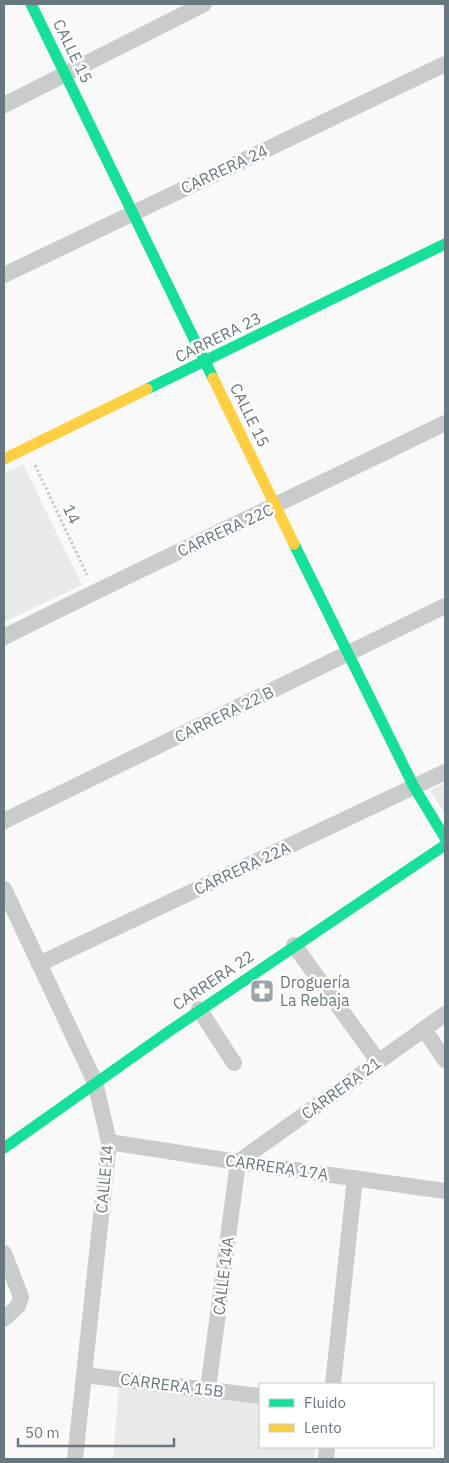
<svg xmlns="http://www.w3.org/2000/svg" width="449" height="1463" font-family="'IBM Plex Sans',sans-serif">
  <rect width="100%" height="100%" fill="#f9f9f9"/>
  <g fill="#e8e9e9">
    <path d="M 23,464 L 82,585 L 4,622 L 4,473 Z"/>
    <path d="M 119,1385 L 260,1401 L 260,1447 L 315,1447 L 314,1459 L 113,1459 Z"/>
  </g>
  <path fill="#e8eae6" d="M 445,783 L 445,814 L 430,790 Z"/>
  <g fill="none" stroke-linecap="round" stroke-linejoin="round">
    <path stroke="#c8c9ca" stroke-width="3" stroke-dasharray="2.5 2.5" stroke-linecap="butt" d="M 35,465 L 87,575"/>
    <g stroke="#cacbcc" stroke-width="16">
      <path d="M 4,105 L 204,4"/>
      <path d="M 4,275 L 445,64"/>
      <path d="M 4,637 C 150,564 298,495 445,423"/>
      <path d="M 4,821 L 445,606"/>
      <path d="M 4,889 L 95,1082 L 109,1142 L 75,1459"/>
      <path d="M 294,945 L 378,1061"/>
      <path d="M 39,964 L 445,772"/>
      <path d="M 199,1009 L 234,1063"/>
      <path d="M 424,1029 L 445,1060"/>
      <path d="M 109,1142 L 238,1162 L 445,1191"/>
      <path d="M 4,1253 L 21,1297 L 18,1306 L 4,1319"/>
      <path d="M 84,1375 L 260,1396"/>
      <path d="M 333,1384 L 355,1178"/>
      <path d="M 208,1389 L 238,1162 L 445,1014"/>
      <path d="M 326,1459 L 327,1447"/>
    </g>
    <g stroke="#16e098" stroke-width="11">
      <path d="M 31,4 L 213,378"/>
      <path d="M 147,389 L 445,244"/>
      <path d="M 294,544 L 414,787 L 445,838"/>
      <path d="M 4,1148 L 168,1032 L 445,845"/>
    </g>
    <g stroke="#ffcf43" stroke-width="11">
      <path d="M 213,378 L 294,544"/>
      <path d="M 4,459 L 147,389"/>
    </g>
  </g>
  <defs>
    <g id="pharmacy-square" transform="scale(1.25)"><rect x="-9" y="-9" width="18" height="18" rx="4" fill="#9aa5aa" stroke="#fff"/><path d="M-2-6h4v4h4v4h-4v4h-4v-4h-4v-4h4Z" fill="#fff"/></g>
  </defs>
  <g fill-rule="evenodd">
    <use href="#pharmacy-square" x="262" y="991"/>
  </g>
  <g text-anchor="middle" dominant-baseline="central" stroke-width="5" stroke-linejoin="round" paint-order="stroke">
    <g font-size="16" fill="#677880" stroke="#fff">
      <text transform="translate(73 51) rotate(64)">CALLE 15</text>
      <text transform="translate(224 169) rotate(-25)">CARRERA 24</text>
      <text transform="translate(218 337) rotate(-26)">CARRERA 23</text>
      <text transform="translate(250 415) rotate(64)">CALLE 15</text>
      <text transform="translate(72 514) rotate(65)">14</text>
      <text transform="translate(225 530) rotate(-25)">CARRERA 22C</text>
      <text transform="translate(224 714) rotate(-26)">CARRERA 22 B</text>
      <text transform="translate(242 868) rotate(-25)">CARRERA 22A</text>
      <text transform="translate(213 980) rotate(-34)">CARRERA 22</text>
      <text transform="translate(341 1088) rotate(-36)">CARRERA 21</text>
      <text transform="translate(277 1167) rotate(8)">CARRERA 17A</text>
      <text transform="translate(104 1179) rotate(-85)">CALLE 14</text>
      <text transform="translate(223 1276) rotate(-83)">CALLE 14A</text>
      <text transform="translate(172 1385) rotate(7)">CARRERA 15B</text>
    </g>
    <g font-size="16" fill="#677880" stroke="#fff" text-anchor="start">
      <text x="280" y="982">Droguería<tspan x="280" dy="18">La Rebaja</tspan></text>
    </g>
  </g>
  <rect width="449" height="1463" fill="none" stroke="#677880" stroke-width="10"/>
  <rect x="259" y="1383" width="175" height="65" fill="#ffffff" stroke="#c2c9cc"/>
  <rect x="269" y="1399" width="25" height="8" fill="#16e098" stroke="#c2c9cc"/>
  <text x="304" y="1408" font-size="15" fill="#677880">Fluido</text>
  <rect x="269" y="1424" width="25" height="8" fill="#ffcf43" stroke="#c2c9cc"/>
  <text x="304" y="1433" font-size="15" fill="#677880">Lento</text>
  <path d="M18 1438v8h156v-8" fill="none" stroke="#677880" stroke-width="2.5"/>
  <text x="25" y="1438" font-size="15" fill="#677880" stroke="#ffffff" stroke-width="4" paint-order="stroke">50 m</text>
</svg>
